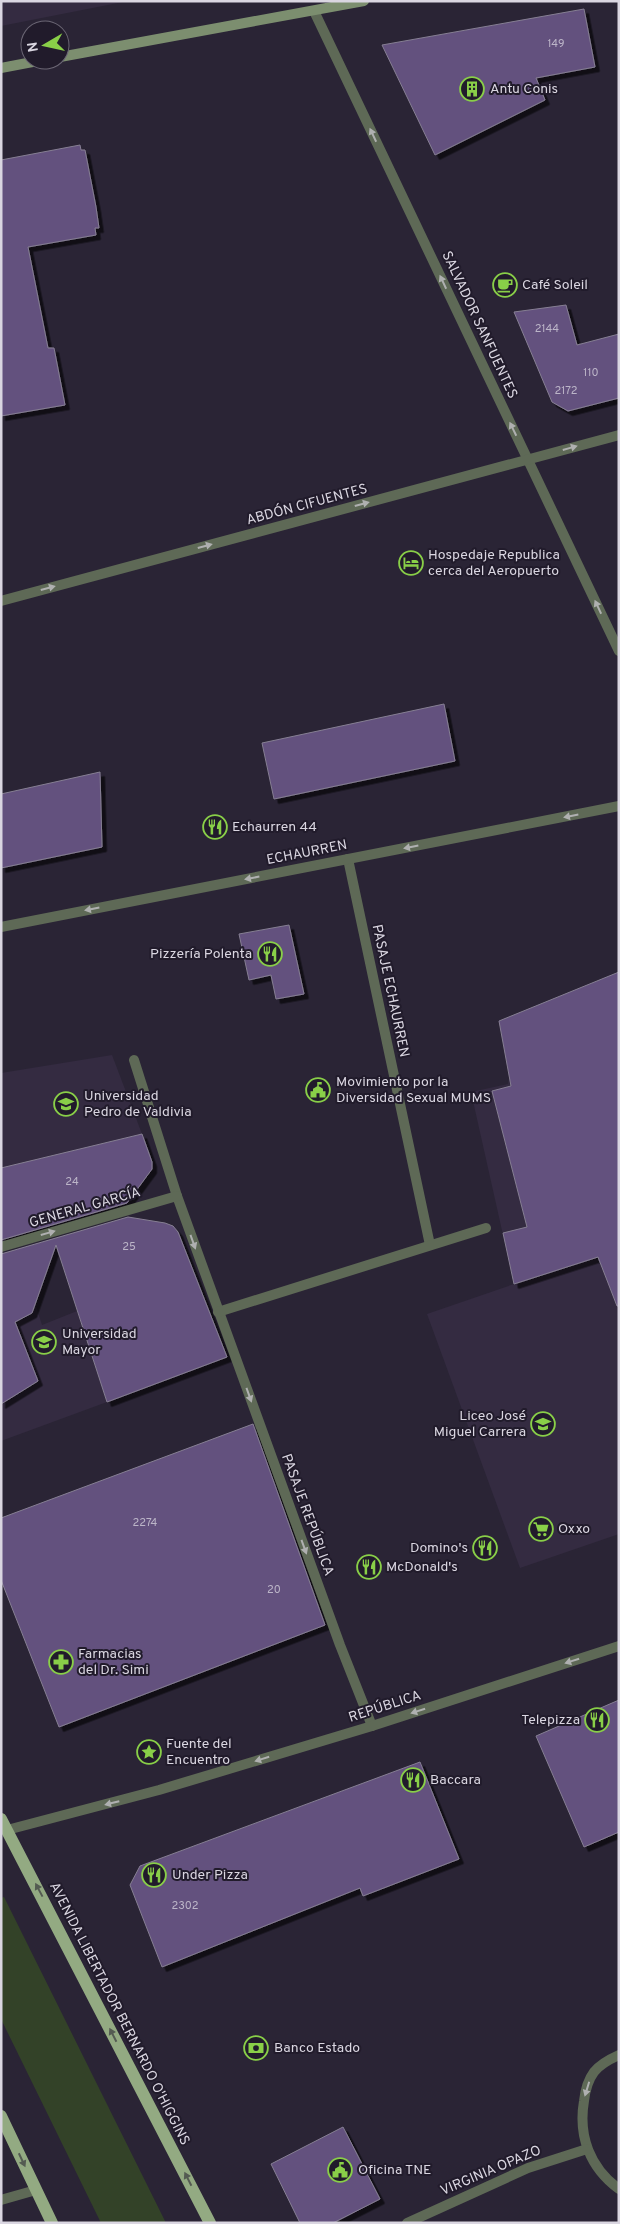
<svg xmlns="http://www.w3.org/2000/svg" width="620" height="2224" font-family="Overpass,sans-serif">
  <defs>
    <filter id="shadow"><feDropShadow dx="4.5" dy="4.5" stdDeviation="0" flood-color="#0009"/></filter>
  </defs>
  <rect width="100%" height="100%" fill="#2a2435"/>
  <g fill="#342b41">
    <path d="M 1,1 L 128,1 L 1,26 Z"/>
    <path d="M 619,972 L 619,1534 L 520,1568 L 427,1314 L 514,1284 L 471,1092 L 508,1084 L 509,1078 L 499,1021 Z"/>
    <path d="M 112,1055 L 142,1134 L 1,1168 L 1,1073 Z"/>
    <path d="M 22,1263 L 42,1325 L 77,1311 L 107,1402 L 1,1441 L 1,1269 Z"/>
  </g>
  <path fill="#334228" d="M 4,1897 L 166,2223 L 101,2223 L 1,2019 L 1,1898 Z"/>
  <g fill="#63517e" stroke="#867f93" filter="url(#shadow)">
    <path d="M 584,9 L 595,67 L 536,78 L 545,100 L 435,155 L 382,45 Z"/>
    <path d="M 80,145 L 81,150 L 85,150 L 96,207 L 99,228 L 95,228 L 96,235 L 28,247 L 48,348 L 54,348 L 65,405 L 1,416 L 1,160 Z"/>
    <path d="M 566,305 L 577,345 L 619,334 L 619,398 L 568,411 L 552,402 L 514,312 Z"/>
    <path d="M 444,704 L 455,761 L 274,799 L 262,743 Z"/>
    <path d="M 100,772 L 102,847 L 1,868 L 1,794 Z"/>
    <path d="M 289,925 L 304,994 L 276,999 L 271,975 L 249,980 L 239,934 Z"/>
    <path d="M 619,972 L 619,1306 L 617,1306 L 598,1257 L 514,1284 L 503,1233 L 527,1227 L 492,1091 L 511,1086 L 499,1021 Z"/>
    <path d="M 142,1134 L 152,1162 L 152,1169 L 127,1203 L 1,1240 L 1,1168 Z"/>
    <path d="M 128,1217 L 165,1223 L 173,1226 L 178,1232 L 227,1357 L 107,1402 L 56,1245 L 32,1313 L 15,1322 L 38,1381 L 1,1404 L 1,1254 Z"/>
    <path d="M 253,1424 L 325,1625 L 59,1727 L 1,1580 L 1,1518 Z"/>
    <path d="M 619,1700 L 619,1832 L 584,1847 L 536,1736 Z"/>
    <path d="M 420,1762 L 459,1859 L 363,1896 L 360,1888 L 162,1967 L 130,1885 L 140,1866 Z"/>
    <path d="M 343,2127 L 380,2199 L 333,2223 L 300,2223 L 271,2164 Z"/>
  </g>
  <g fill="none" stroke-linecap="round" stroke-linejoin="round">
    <g stroke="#5e6956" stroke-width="10">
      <path d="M 314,11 L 619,651"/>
      <path d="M 1,601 L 619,435"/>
      <path d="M 348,859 L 430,1245"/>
      <path d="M 1,927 L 619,806"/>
      <path d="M 134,1060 L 177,1196 L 340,1645 L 372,1726"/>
      <path d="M 1,1247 L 177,1196"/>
      <path d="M 218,1312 L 486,1228"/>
      <path d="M 7,1830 L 159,1790 L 372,1726 L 619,1646"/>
      <path d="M 619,2055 C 610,2059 600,2064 594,2072 C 588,2080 585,2092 584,2101 C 578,2136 590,2168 619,2189"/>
      <path d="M 407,2223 L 528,2168 L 587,2149"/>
    </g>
    <path stroke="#5e6956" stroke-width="10" d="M 1,2200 L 36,2190"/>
    <g stroke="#7c8e6f" stroke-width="10">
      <path d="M 60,57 L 364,1"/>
      <path d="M 1,68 L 43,60"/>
    </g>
    <g stroke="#93aa82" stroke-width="12">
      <path d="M 1,1819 L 210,2223"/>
      <path d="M 1,2116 L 52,2223"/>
    </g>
  </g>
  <defs><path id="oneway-solid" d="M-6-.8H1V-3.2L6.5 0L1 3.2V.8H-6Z" transform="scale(1.25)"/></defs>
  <g fill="#afb0b0">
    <use href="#oneway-solid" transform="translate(373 135) rotate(-115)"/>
    <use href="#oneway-solid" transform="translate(443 282) rotate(-115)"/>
    <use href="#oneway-solid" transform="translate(513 429) rotate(-116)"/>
    <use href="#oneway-solid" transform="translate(570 448) rotate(-16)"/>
    <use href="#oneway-solid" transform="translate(362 504) rotate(-15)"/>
    <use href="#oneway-solid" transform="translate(205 546) rotate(-15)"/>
    <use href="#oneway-solid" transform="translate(48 588) rotate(-15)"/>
    <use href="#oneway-solid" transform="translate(598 607) rotate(-115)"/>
    <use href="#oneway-solid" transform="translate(571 816) rotate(169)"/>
    <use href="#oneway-solid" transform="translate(411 847) rotate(169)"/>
    <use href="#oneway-solid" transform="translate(252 878) rotate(169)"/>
    <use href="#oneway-solid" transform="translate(92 909) rotate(169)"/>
    <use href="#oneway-solid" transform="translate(48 1233) rotate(-16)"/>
    <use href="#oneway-solid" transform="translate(193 1242) rotate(70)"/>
    <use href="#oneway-solid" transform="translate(249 1395) rotate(70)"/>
    <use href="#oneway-solid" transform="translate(304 1547) rotate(70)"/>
    <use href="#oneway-solid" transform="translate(572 1661) rotate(162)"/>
    <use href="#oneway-solid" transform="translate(418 1711) rotate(162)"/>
    <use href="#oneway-solid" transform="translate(262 1759) rotate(163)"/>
    <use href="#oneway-solid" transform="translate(112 1803) rotate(166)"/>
    <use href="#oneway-solid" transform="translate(587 2089) rotate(107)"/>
  </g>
  <g fill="#545b52">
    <use href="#oneway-solid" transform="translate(39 1890) rotate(-118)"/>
    <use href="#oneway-solid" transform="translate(113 2035) rotate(-117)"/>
    <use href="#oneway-solid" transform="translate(22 2160) rotate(65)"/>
    <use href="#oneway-solid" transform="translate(188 2179) rotate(-117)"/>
  </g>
  <defs>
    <g id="building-ring" transform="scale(1.25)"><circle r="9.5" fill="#211b2b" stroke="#89cf48" stroke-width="1.5"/><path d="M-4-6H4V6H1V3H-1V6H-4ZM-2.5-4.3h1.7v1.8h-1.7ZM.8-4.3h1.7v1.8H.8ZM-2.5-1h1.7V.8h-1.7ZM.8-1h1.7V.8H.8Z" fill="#89cf48"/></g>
    <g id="cafe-ring" transform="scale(1.25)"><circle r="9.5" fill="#211b2b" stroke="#89cf48" stroke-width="1.5"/><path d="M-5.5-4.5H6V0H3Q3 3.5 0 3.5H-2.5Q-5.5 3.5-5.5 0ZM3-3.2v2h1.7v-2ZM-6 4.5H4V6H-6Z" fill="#89cf48"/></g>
    <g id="hotel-ring" transform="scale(1.25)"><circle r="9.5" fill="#211b2b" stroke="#89cf48" stroke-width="1.5"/><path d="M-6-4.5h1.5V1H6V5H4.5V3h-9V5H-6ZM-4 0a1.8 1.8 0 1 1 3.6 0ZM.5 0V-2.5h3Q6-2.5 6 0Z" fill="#89cf48"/></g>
    <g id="restaurant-ring" transform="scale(1.25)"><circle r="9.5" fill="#211b2b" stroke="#89cf48" stroke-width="1.5"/><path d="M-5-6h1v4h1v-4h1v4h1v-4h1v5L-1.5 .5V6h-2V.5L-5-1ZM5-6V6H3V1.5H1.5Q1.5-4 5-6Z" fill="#89cf48"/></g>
    <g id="civic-ring" transform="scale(1.25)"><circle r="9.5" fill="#211b2b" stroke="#89cf48" stroke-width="1.5"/><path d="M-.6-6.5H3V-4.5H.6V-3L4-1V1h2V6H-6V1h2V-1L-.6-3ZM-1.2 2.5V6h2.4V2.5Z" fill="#89cf48"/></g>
    <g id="university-ring" transform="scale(1.25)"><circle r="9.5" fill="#211b2b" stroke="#89cf48" stroke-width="1.5"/><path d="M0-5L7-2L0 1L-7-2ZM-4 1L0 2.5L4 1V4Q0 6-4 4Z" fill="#89cf48"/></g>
    <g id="school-ring" transform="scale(1.25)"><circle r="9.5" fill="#211b2b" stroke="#89cf48" stroke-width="1.5"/><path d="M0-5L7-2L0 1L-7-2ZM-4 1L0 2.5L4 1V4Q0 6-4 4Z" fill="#89cf48"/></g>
    <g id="supermarket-ring" transform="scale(1.25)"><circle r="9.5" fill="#211b2b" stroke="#89cf48" stroke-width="1.5"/><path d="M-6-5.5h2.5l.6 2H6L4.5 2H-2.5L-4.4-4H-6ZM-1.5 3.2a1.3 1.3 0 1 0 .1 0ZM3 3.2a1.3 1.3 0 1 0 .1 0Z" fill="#89cf48"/></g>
    <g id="pharmacy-ring" transform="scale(1.25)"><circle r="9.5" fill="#211b2b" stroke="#89cf48" stroke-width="1.5"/><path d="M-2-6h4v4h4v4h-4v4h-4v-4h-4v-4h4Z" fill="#89cf48"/></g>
    <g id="sight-ring" transform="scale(1.25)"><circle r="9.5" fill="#211b2b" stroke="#89cf48" stroke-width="1.5"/><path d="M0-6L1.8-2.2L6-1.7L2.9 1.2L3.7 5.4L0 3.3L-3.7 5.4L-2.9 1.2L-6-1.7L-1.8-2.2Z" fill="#89cf48"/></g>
    <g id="bank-ring" transform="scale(1.25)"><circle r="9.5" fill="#211b2b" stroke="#89cf48" stroke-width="1.5"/><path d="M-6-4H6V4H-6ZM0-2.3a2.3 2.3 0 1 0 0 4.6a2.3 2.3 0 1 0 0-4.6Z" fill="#89cf48"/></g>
  </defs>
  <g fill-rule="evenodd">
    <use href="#building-ring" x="472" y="89"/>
    <use href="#cafe-ring" x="505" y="285"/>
    <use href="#hotel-ring" x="411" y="563"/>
    <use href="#restaurant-ring" x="215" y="827"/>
    <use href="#restaurant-ring" x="270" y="954"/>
    <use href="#civic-ring" x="318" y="1090"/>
    <use href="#university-ring" x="66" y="1104"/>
    <use href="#university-ring" x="44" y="1342"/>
    <use href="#school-ring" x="543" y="1424"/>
    <use href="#supermarket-ring" x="541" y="1529"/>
    <use href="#restaurant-ring" x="485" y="1548"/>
    <use href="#restaurant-ring" x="369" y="1567"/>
    <use href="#pharmacy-ring" x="61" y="1662"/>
    <use href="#restaurant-ring" x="597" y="1720"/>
    <use href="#sight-ring" x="149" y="1752"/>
    <use href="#restaurant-ring" x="413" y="1780"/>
    <use href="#restaurant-ring" x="154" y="1875"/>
    <use href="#bank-ring" x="256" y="2048"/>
    <use href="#civic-ring" x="340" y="2170"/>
  </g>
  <g text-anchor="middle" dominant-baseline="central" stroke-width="4" stroke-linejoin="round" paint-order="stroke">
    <g font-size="11" fill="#bcb5c8">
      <text x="556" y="44">149</text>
      <text x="547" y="329">2144</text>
      <text x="591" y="373">110</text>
      <text x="566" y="391">2172</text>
      <text x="72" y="1182">24</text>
      <text x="129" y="1247">25</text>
      <text x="145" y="1523">2274</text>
      <text x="274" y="1590">20</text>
      <text x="185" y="1906">2302</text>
    </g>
    <g font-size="14" fill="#dad6e1" stroke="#211b2b" text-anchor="start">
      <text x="490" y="89">Antu Conis</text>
      <text x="522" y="285">Café Soleil</text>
      <text x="428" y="555">Hospedaje Republica<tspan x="428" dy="16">cerca del Aeropuerto</tspan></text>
      <text x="232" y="827">Echaurren 44</text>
      <text x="252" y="954" text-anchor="end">Pizzería Polenta</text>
      <text x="336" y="1082">Movimiento por la<tspan x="336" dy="16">Diversidad Sexual MUMS</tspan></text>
      <text x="84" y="1096">Universidad<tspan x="84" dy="16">Pedro de Valdivia</tspan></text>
      <text x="62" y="1334">Universidad<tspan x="62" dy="16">Mayor</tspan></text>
      <text x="526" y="1416" text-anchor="end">Liceo José<tspan x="526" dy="16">Miguel Carrera</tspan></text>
      <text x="558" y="1529">Oxxo</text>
      <text x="468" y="1548" text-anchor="end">Domino's</text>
      <text x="386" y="1567">McDonald's</text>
      <text x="78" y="1654">Farmacias<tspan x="78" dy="16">del Dr. Simi</tspan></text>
      <text x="580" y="1720" text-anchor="end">Telepizza</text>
      <text x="166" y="1744">Fuente del<tspan x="166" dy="16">Encuentro</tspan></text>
      <text x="430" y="1780">Baccara</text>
      <text x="172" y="1875">Under Pizza</text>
      <text x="274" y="2048">Banco Estado</text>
      <text x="358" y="2170">Oficina TNE</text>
    </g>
    <g font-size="14" fill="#dad6e1" stroke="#211b2b">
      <text transform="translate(479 325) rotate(65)">SALVADOR SANFUENTES</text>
      <text transform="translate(307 505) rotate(-15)">ABDÓN CIFUENTES</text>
      <text transform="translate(307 853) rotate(-11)">ECHAURREN</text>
      <text transform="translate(390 991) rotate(78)">PASAJE ECHAURREN</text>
      <text transform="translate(85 1208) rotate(-16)">GENERAL GARCÍA</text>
      <text transform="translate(307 1515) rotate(70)">PASAJE REPÚBLICA</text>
      <text transform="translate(385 1707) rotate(-18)">REPÚBLICA</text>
      <text transform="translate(119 2014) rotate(63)">AVENIDA LIBERTADOR BERNARDO O'HIGGINS</text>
      <text transform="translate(491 2171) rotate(-23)">VIRGINIA OPAZO</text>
    </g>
  </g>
  <rect width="620" height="2224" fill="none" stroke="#dad6e1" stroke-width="5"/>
  <g transform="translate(45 45) rotate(261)"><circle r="24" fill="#211b2b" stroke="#6b6674"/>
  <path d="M0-4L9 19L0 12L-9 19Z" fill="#89cf48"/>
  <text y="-8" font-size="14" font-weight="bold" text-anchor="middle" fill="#dad6e1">N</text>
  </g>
</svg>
